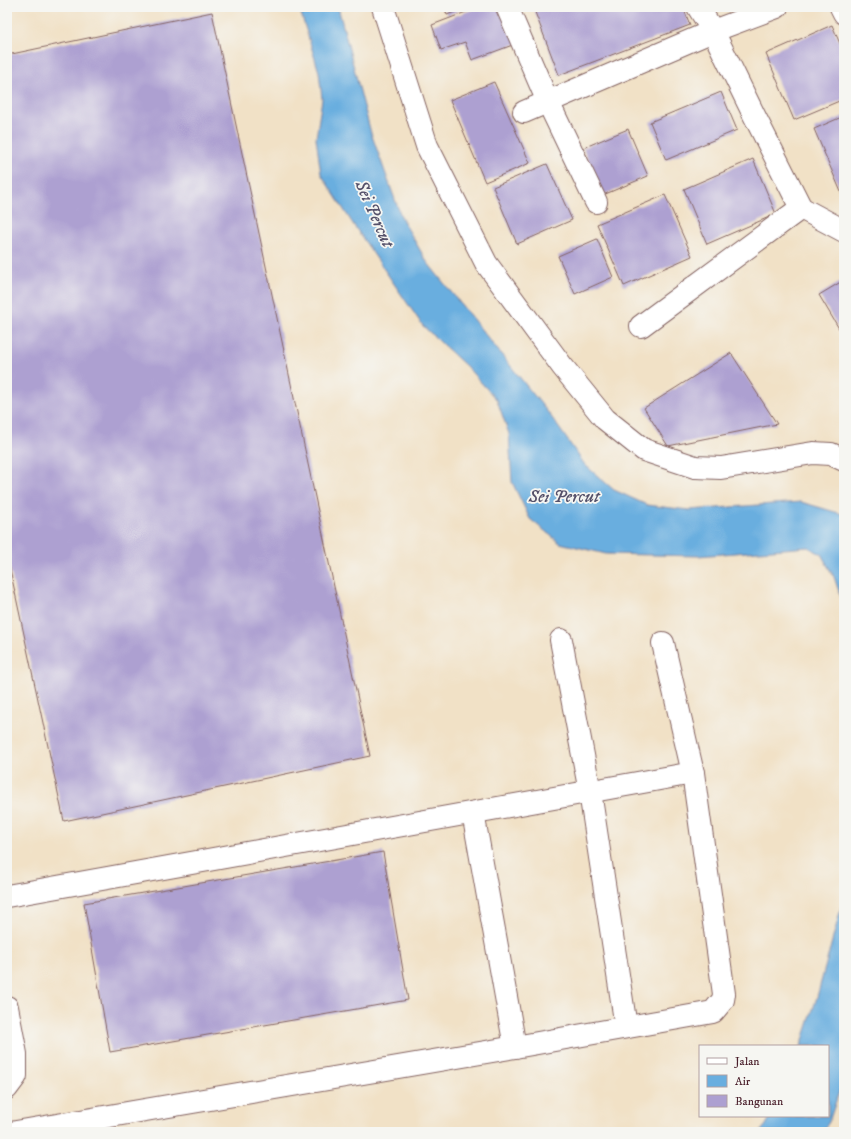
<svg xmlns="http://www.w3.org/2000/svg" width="851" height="1139" font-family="'IM FELL DW Pica',serif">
  <rect width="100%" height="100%" fill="#f6f6f2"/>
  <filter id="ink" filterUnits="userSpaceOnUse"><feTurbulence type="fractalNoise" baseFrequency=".025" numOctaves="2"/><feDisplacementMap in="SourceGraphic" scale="8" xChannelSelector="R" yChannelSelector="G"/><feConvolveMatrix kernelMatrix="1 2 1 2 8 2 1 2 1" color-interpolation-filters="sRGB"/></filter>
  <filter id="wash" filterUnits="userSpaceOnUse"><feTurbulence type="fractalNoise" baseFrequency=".012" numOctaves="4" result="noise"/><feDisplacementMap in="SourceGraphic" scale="16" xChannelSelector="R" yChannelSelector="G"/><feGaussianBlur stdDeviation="0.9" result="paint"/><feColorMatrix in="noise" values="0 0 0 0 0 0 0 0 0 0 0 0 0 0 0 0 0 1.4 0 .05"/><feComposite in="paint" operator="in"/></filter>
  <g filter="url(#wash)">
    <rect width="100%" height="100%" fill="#f1e1c6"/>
    <g fill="#69aedf" stroke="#5a6685">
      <path d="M 299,7 L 338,7 L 371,133 L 402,219 L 427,262 L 550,415 L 585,465 L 614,490 L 647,505 L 689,510 L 801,502 L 842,514 L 844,516 L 844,606 L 834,577 L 821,554 L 808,547 L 698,556 L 606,554 L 560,543 L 530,519 L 512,482 L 509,434 L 497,400 L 466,366 L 423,326 L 355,227 L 321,174 L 316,138 L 322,99 L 319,72 Z"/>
      <path d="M 844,897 L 844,1077 L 829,1122 L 822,1132 L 760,1132 L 766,1125 L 771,1116 L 828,1116 L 828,1046 L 801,1046 L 817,997 Z"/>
    </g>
    <g id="blocks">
      <g fill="#ada0d1">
        <path d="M 444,7 L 468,7 L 447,15 Z"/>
        <path d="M 479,7 L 504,7 L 518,43 L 472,60 L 465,42 L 441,50 L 432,25 Z"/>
        <path d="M 533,7 L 683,7 L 690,25 L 559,75 Z"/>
        <path d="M 212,12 L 370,756 L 64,821 L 7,555 L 7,55 Z"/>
        <path d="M 832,25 L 844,53 L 844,99 L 794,120 L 766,54 Z"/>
        <path d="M 494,82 L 530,163 L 485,182 L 450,100 Z"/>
        <path d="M 721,92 L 737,130 L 666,160 L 650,122 Z"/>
        <path d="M 844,116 L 844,199 L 814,129 Z"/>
        <path d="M 628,129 L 648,176 L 603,195 L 583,148 Z"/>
        <path d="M 753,159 L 776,214 L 707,244 L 684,189 Z"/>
        <path d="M 547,164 L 572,220 L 517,244 L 493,187 Z"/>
        <path d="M 665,195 L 692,256 L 624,286 L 597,224 Z"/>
        <path d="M 597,239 L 613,277 L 575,294 L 558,256 Z"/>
        <path d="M 844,280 L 844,337 L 819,295 Z"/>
        <path d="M 731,353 L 777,424 L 668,446 L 644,408 Z"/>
        <path d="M 383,852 L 408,1000 L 110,1052 L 84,903 Z"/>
      </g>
    </g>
  </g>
  <g filter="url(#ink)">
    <use href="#blocks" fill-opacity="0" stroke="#846361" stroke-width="1"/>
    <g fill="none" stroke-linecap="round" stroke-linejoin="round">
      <g stroke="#846361" stroke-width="24">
        <g id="minor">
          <path d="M 383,7 L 427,146 L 486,263 L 562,366 L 605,419 L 644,450 L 695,467 L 721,468 L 813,453 L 831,454 L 844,460"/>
          <path d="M 507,7 L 548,102 L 596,202"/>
          <path d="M 698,7 L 713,31 L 754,115 L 801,208"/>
          <path d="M 841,7 L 844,13"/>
          <path d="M 524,112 L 713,31 L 777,7"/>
          <path d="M 641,326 L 801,208 L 844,231"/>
          <path d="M 561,640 L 590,792 L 626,1027"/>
          <path d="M 473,813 L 515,1047"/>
          <path d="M 7,896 L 693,773"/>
          <path d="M 7,1007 L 16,1054 L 16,1076 L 7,1088"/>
          <path d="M 16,1132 L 515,1047 L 713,1012 L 723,1000 L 724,994 L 693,773 L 663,643"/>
        </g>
      </g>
      <use href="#minor" stroke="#fff" stroke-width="22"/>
    </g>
  </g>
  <g text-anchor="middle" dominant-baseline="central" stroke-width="3.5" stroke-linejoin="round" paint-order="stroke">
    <g font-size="18" font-style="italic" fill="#55516a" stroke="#f6f6f2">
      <text transform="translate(374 214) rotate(66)">Sei Percut</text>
      <text x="564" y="497">Sei Percut</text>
    </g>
  </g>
  <rect width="851" height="1139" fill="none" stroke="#f6f6f2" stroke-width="24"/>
  <rect x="699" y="1045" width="130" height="72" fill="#f6f6f2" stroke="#b1a0a2"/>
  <rect x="707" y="1058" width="20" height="6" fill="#ffffff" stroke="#b1a0a2"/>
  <text x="735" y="1065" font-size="12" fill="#4a1f2b">Jalan</text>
  <rect x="707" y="1075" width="20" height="12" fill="#69aedf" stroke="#b1a0a2"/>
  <text x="735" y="1085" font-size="12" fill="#4a1f2b">Air</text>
  <rect x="707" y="1095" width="20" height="12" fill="#ada0d1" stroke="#b1a0a2"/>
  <text x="735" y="1105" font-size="12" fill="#4a1f2b">Bangunan</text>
</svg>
